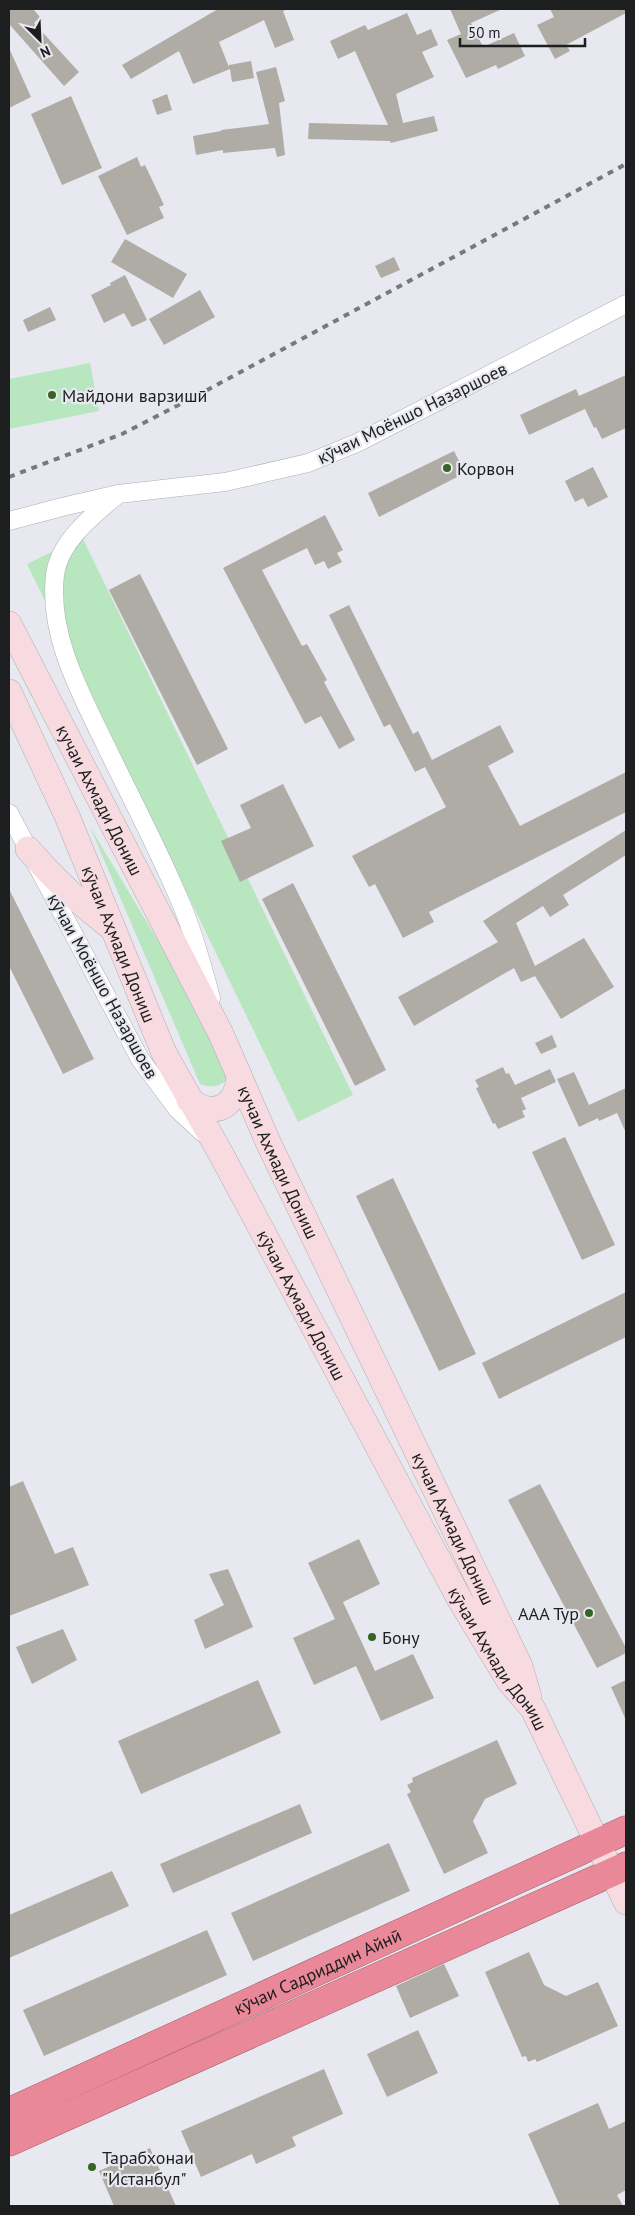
<svg xmlns="http://www.w3.org/2000/svg" width="635" height="2215" font-family="'PT Sans',sans-serif">
  <rect width="100%" height="100%" fill="#e8e9f0"/>
  <g fill="#b7e6bf">
    <path d="M 90,363 L 99,411 L 9,429 L 9,379 Z"/>
    <path d="M 82,537 L 353,1095 L 298,1122 L 27,564 Z"/>
    <path d="M 90,827 L 219,1043 L 227,1080 C 218,1087 211,1088 200,1084 Z"/>
  </g>
  <g fill="#afaba5">
    <path d="M 9,9 L 33,9 L 40,17 L 34,23 L 79,72 L 64,86 L 9,24 Z"/>
    <path d="M 218,9 L 288,9 L 283,11 L 294,40 L 275,48 L 264,20 L 219,42 L 229,67 L 229,65 L 251,61 L 254,78 L 232,82 L 230,69 L 193,84 L 179,51 L 131,79 L 122,65 Z"/>
    <path d="M 450,9 L 502,9 L 471,23 L 483,47 L 514,33 L 525,56 L 498,69 L 496,65 L 466,78 L 447,40 L 461,34 Z"/>
    <path d="M 550,9 L 626,9 L 626,13 L 566,45 L 570,51 L 555,59 L 537,25 L 554,17 Z"/>
    <path d="M 407,13 L 417,35 L 431,29 L 438,45 L 422,52 L 434,77 L 396,94 L 403,123 L 434,116 L 438,131 L 391,143 L 390,141 L 308,139 L 309,123 L 388,125 L 355,51 L 338,59 L 330,41 L 365,25 L 368,30 Z"/>
    <path d="M 9,48 L 31,97 L 9,108 Z"/>
    <path d="M 276,67 L 285,101 L 279,103 L 285,155 L 277,157 L 275,148 L 223,153 L 223,150 L 196,155 L 193,136 L 221,131 L 221,130 L 269,124 L 256,72 Z"/>
    <path d="M 167,94 L 172,110 L 157,115 L 152,100 Z"/>
    <path d="M 71,96 L 102,168 L 62,185 L 31,114 Z"/>
    <path d="M 137,157 L 141,167 L 145,165 L 164,205 L 159,207 L 164,218 L 127,235 L 98,176 Z"/>
    <path d="M 125,239 L 187,274 L 173,298 L 111,262 Z"/>
    <path d="M 394,257 L 400,270 L 381,278 L 375,266 Z"/>
    <path d="M 125,275 L 147,320 L 132,327 L 124,313 L 104,323 L 91,295 L 111,285 L 110,283 Z"/>
    <path d="M 200,290 L 215,317 L 164,345 L 149,319 Z"/>
    <path d="M 50,307 L 56,320 L 28,332 L 23,320 Z"/>
    <path d="M 626,375 L 626,428 L 602,439 L 596,427 L 594,428 L 585,409 L 529,435 L 520,415 L 576,389 L 579,396 Z"/>
    <path d="M 454,451 L 465,473 L 379,517 L 368,493 Z"/>
    <path d="M 593,467 L 608,497 L 588,507 L 583,498 L 575,502 L 565,481 Z"/>
    <path d="M 325,515 L 343,550 L 337,553 L 342,562 L 328,569 L 324,561 L 315,565 L 307,548 L 262,570 L 302,646 L 307,644 L 327,680 L 324,682 L 355,740 L 339,749 L 321,716 L 305,724 L 223,568 Z"/>
    <path d="M 140,574 L 228,749 L 197,765 L 109,590 Z"/>
    <path d="M 349,605 L 413,734 L 418,731 L 432,760 L 500,725 L 514,752 L 488,766 L 520,826 L 626,772 L 626,812 L 429,912 L 434,922 L 403,938 L 375,884 L 369,887 L 352,856 L 446,807 L 425,767 L 415,772 L 390,724 L 384,727 L 329,615 Z"/>
    <path d="M 283,784 L 314,846 L 240,882 L 221,841 L 251,828 L 240,805 Z"/>
    <path d="M 626,830 L 626,855 L 563,895 L 569,905 L 550,917 L 543,906 L 516,923 L 535,966 L 584,938 L 614,987 L 561,1019 L 535,976 L 521,982 L 514,968 L 414,1026 L 398,997 L 498,942 L 483,921 Z"/>
    <path d="M 293,883 L 386,1070 L 355,1086 L 262,899 Z"/>
    <path d="M 9,889 L 94,1059 L 63,1074 L 9,966 Z"/>
    <path d="M 552,1035 L 557,1047 L 541,1054 L 535,1043 Z"/>
    <path d="M 503,1067 L 506,1074 L 509,1073 L 515,1085 L 550,1069 L 556,1082 L 521,1098 L 526,1109 L 522,1111 L 525,1117 L 498,1129 L 495,1123 L 493,1124 L 476,1088 L 479,1087 L 475,1080 Z"/>
    <path d="M 574,1072 L 589,1105 L 626,1088 L 626,1133 L 617,1113 L 599,1121 L 598,1118 L 579,1127 L 557,1079 Z"/>
    <path d="M 565,1137 L 615,1245 L 582,1260 L 532,1152 Z"/>
    <path d="M 393,1178 L 476,1354 L 439,1371 L 356,1196 Z"/>
    <path d="M 626,1292 L 626,1337 L 499,1399 L 482,1363 Z"/>
    <path d="M 23,1481 L 55,1554 L 73,1547 L 89,1585 L 9,1616 L 9,1487 Z"/>
    <path d="M 540,1484 L 626,1648 L 626,1653 L 597,1668 L 508,1500 Z"/>
    <path d="M 359,1539 L 380,1584 L 343,1602 L 375,1671 L 413,1654 L 434,1698 L 381,1721 L 356,1666 L 314,1685 L 293,1638 L 335,1619 L 308,1563 Z"/>
    <path d="M 228,1569 L 253,1627 L 205,1649 L 194,1620 L 224,1605 L 209,1574 Z"/>
    <path d="M 63,1629 L 77,1660 L 32,1684 L 16,1647 Z"/>
    <path d="M 258,1680 L 281,1733 L 141,1794 L 118,1741 Z"/>
    <path d="M 626,1680 L 626,1720 L 611,1687 Z"/>
    <path d="M 497,1740 L 517,1784 L 485,1799 L 473,1821 L 488,1853 L 444,1874 L 407,1794 L 411,1792 L 407,1785 L 413,1782 L 412,1778 Z"/>
    <path d="M 300,1804 L 312,1833 L 173,1893 L 160,1864 Z"/>
    <path d="M 389,1843 L 410,1891 L 253,1961 L 231,1913 Z"/>
    <path d="M 112,1871 L 129,1906 L 9,1958 L 9,1915 Z"/>
    <path d="M 207,1930 L 227,1975 L 44,2056 L 23,2010 Z"/>
    <path d="M 529,1952 L 544,1985 L 566,1996 L 598,1982 L 618,2026 L 537,2062 L 535,2059 L 528,2062 L 526,2056 L 522,2057 L 485,1972 Z"/>
    <path d="M 444,1964 L 459,1996 L 410,2018 L 396,1986 Z"/>
    <path d="M 418,2030 L 438,2073 L 387,2097 L 367,2054 Z"/>
    <path d="M 324,2069 L 343,2114 L 292,2137 L 296,2146 L 256,2164 L 252,2154 L 201,2177 L 181,2131 Z"/>
    <path d="M 598,2103 L 609,2129 L 626,2121 L 626,2190 L 617,2195 L 623,2206 L 560,2206 L 528,2134 Z"/>
    <path d="M 150,2148 L 176,2206 L 114,2206 L 99,2171 Z"/>
  </g>
  <g fill="none" stroke-linecap="round" stroke-linejoin="round">
    <g stroke="#acaeb4" stroke-width="19">
      <g id="street">
        <path d="M 116,496 C 92,516 59,542 55,575 C 48,635 80,692 105,744 C 131,798 160,852 183,908 C 195,937 203,968 211,998"/>
        <path d="M 9,521 L 62,507 L 118,494 L 225,482 L 308,463 L 357,443 L 626,304"/>
        <path d="M 9,813 L 140,1059 L 178,1110 L 203,1133"/>
      </g>
    </g>
    <g stroke="#acaeb4" stroke-width="26">
      <g id="secondary">
        <path id="s1" d="M 9,624 L 221,1034 L 268,1142 L 520,1666 L 529,1697"/>
        <path id="s2" d="M 9,692 L 67,816 L 164,1053 L 221,1154 L 460,1600 L 509,1681 L 533,1709 L 626,1902"/>
        <path d="M 28,849 C 54,879 81,905 113,929"/>
        <path d="M 189,1100 C 214,1119 237,1107 239,1075"/>
      </g>
    </g>
    <g stroke="#a2636e" stroke-width="29">
      <g id="highway">
        <path id="s3" d="M 9,2112 L 626,1830"/>
        <path d="M 9,2142 L 626,1866"/>
      </g>
    </g>
    <use href="#street" stroke="#fff" stroke-width="18"/>
    <use href="#secondary" stroke="#f8dbe0" stroke-width="25"/>
    <use href="#highway" stroke="#e98898" stroke-width="28"/>
    <path stroke="#78797e" stroke-width="4" stroke-dasharray="6 6" stroke-linecap="butt" d="M 9,477 L 122,434 L 198,395 L 626,164"/>
  </g>
  <g fill="#366423" stroke="#e8e9f0" stroke-width="2">
    <circle cx="52" cy="395" r="5"/>
    <circle cx="447" cy="468" r="5"/>
    <circle cx="589" cy="1613" r="5"/>
    <circle cx="372" cy="1637" r="5"/>
    <circle cx="92" cy="2167" r="5"/>
  </g>
  <g text-anchor="middle" dominant-baseline="central" stroke-width="4.5" stroke-linejoin="round" paint-order="stroke">
    <g font-size="18" fill="#1d1e20" stroke="#e8e9f0" text-anchor="start">
      <text x="62" y="395">Майдони варзишӣ</text>
      <text x="457" y="468">Корвон</text>
      <text x="579" y="1613" text-anchor="end">ААА Тур</text>
      <text x="382" y="1637">Бону</text>
      <text x="102" y="2157">Тарабхонаи<tspan x="102" dy="21">"Истанбул"</tspan></text>
    </g>
    <g font-size="18" fill="#1d1e20" stroke="#e8e9f0">
      <text transform="translate(412 413) rotate(-26)">кӯчаи Моёншо Назаршоев</text>
      <text stroke="none"><textPath href="#s1" startOffset="198">кучаи Ахмади Дониш</textPath></text>
      <text stroke="none"><textPath href="#s2" startOffset="275">кӯчаи Аҳмади Дониш</textPath></text>
      <text transform="translate(103 986) rotate(61)">кӯчаи Моёншо Назаршоев</text>
      <text stroke="none"><textPath href="#s1" startOffset="602">кучаи Ахмади Дониш</textPath></text>
      <text stroke="none"><textPath href="#s2" startOffset="680">кӯчаи Аҳмади Дониш</textPath></text>
      <text stroke="none"><textPath href="#s1" startOffset="1008">кучаи Ахмади Дониш</textPath></text>
      <text stroke="none"><textPath href="#s2" startOffset="1085">кӯчаи Аҳмади Дониш</textPath></text>
      <text stroke="none"><textPath href="#s3" startOffset="339">кӯчаи Садриддин Айнӣ</textPath></text>
    </g>
  </g>
  <rect width="635" height="2215" fill="none" stroke="#1d1e20" stroke-width="20"/>
  <g transform="translate(40 40) rotate(156)" stroke="#e8e9f0" stroke-width="4" paint-order="stroke">
  <path d="M0-4L9 19L0 12L-9 19Z" fill="#1d1e20"/>
  <text y="-8" font-size="14" font-weight="bold" text-anchor="middle" fill="#1d1e20">N</text>
  </g>
  <path d="M460 38v8h125v-8" fill="none" stroke="#1d1e20" stroke-width="2.5"/>
  <text x="468" y="38" font-size="15" fill="#1d1e20" stroke="#e8e9f0" stroke-width="4" paint-order="stroke">50 m</text>
</svg>
